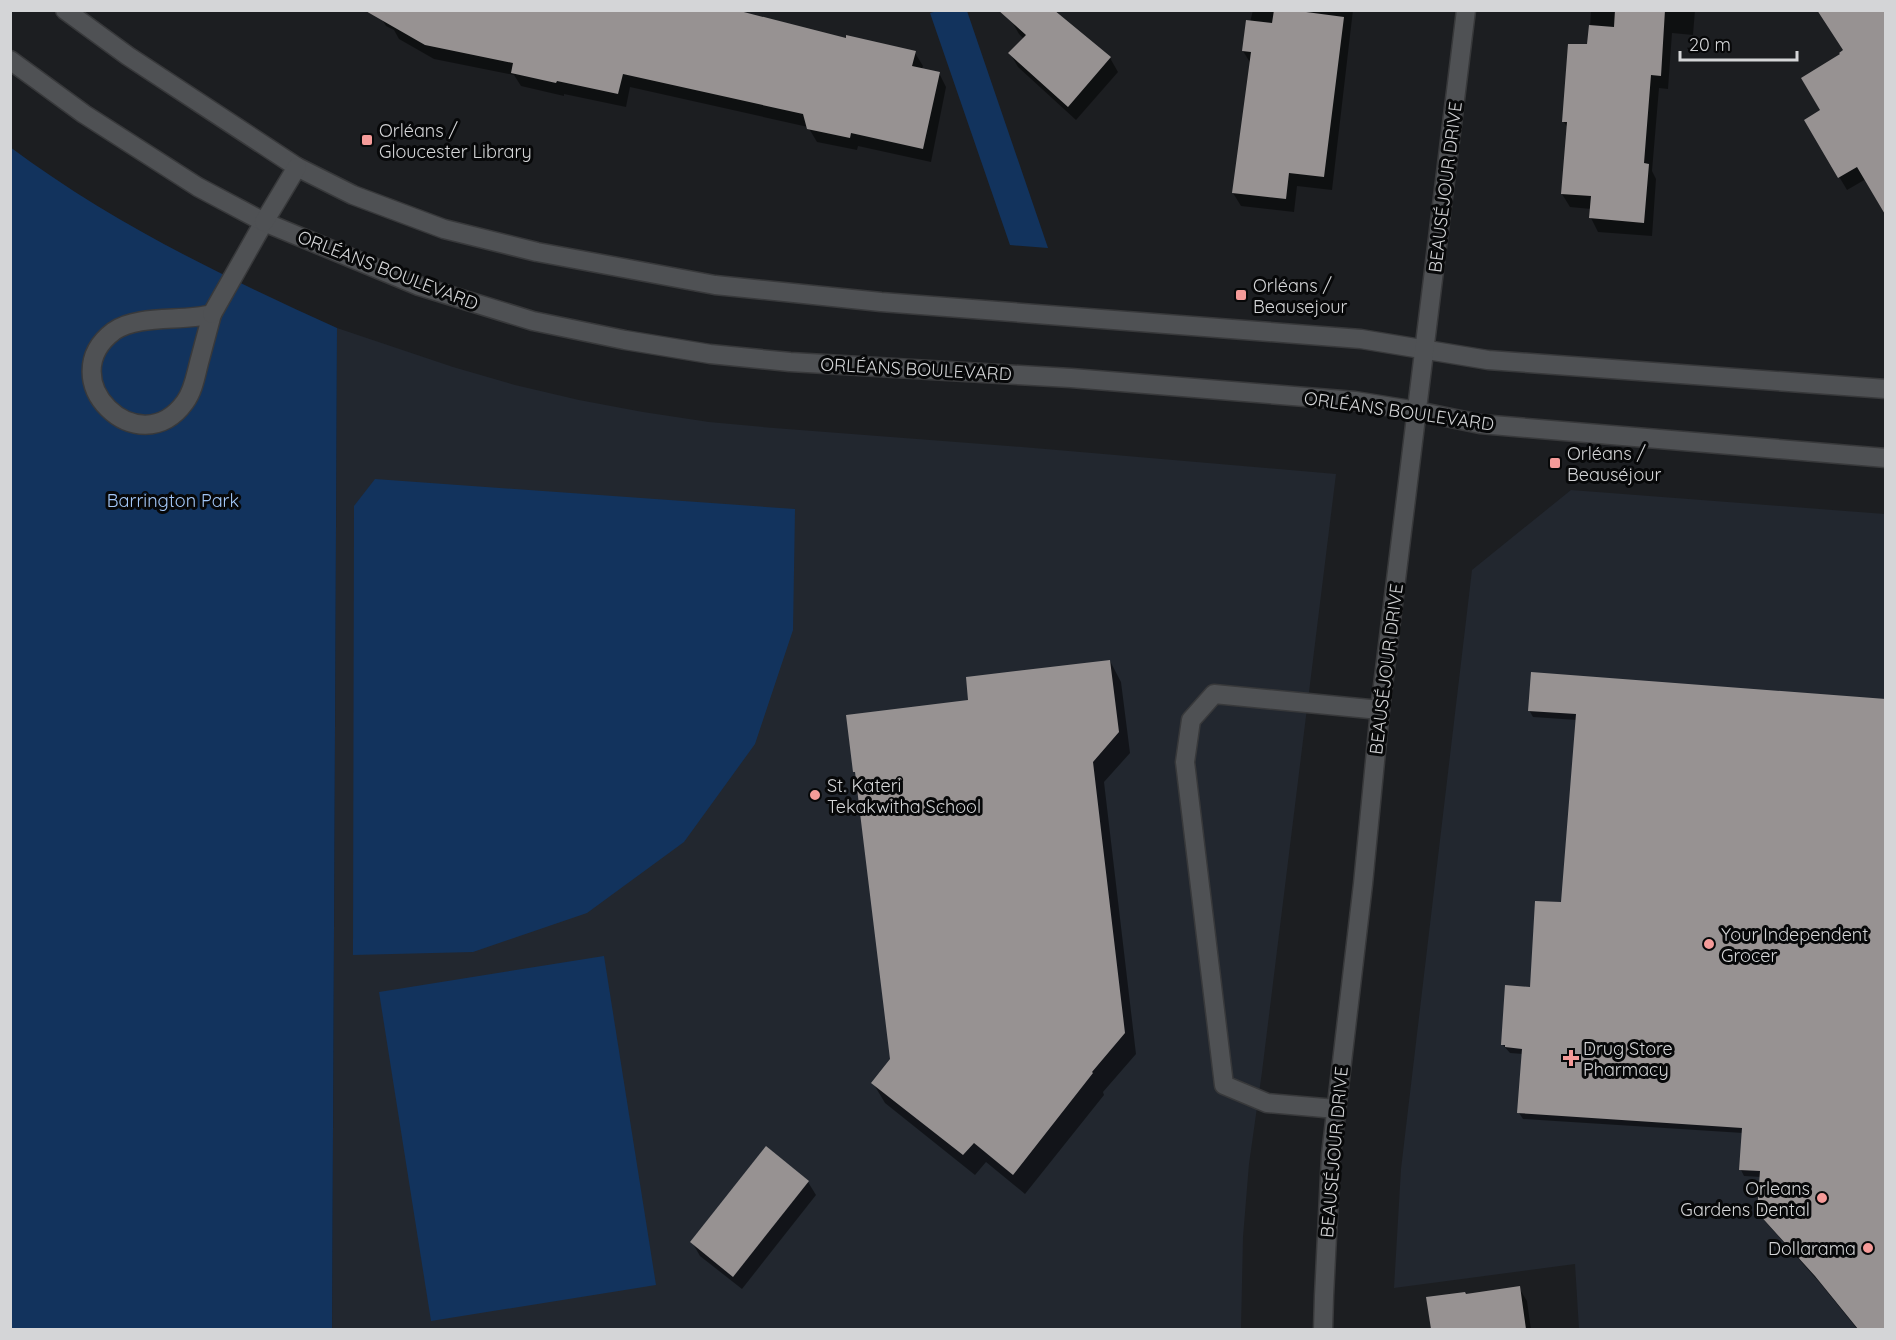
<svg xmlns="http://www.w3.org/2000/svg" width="1896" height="1340" font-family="Quicksand,sans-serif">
  <rect width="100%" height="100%" fill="#1c1e21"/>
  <g fill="#22272f">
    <path d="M 337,328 L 453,367 L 515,385 L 579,400 L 643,412 L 709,422 L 774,428 L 1034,448 L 1336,474 L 1262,1072 L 1249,1164 L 1243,1237 L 1241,1329 L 332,1330 Z"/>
    <path d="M 1571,490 L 1885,514 L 1885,1329 L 1579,1329 L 1575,1264 L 1394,1288 L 1401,1169 L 1472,570 Z"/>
  </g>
  <g fill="#12335d">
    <path d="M 941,10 L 967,11 L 1048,248 L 1010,245 L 930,13 Z"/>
    <path d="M 10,147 C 112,223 222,276 337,328 L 332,1329 L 11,1329 Z"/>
    <path d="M 375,479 L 795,509 L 793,630 L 755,744 L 684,842 L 587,913 L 473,952 L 353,955 L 354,506 Z"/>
    <path d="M 604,956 L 656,1285 L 431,1321 L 379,992 Z"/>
  </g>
  <g fill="#0007">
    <path d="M 1051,10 L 1110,58 L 1118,72 L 1076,120 L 1018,67 L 1010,53 L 1024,39 L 1019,34 L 1011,20 Z"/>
    <path d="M 1253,10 L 1353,10 L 1332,190 L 1297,186 L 1294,212 L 1241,206 L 1233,193 L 1251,64 L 1243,51 Z"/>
    <path d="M 1591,10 L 1695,10 L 1693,35 L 1672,33 L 1668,89 L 1659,88 L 1652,171 L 1656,179 L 1652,236 L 1598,232 L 1591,218 L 1591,209 L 1570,207 L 1562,194 L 1568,128 L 1563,121 L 1589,46 Z"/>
    <path d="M 378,12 L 847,40 L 915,53 L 923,66 L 922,69 L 939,73 L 946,87 L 931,162 L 858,146 L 857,150 L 817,142 L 808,127 L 630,87 L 626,107 L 564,94 L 564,96 L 521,86 L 514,75 L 434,59 L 399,39 L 394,30 L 386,26 Z"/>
    <path d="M 1842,55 L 1866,179 L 1847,190 L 1806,121 L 1822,110 Z"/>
    <path d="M 1110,661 L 1121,682 L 1130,753 L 1104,782 L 1136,1054 L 1103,1092 L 1104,1095 L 1025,1194 L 986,1162 L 975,1175 L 885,1103 L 873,1083 L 891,1059 L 856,775 L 855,772 L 970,701 Z"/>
    <path d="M 1886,706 L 1886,1330 L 1858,1330 L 1820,1283 L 1763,1219 L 1759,1212 L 1761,1177 L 1744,1176 L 1741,1170 L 1743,1133 L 1523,1119 L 1519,1113 L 1523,1054 L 1510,1053 L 1503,1045 L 1532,988 L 1563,903 L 1577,720 L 1533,717 L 1529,710 Z"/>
    <path d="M 808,1182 L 816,1195 L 742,1289 L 700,1256 L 692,1242 Z"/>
    <path d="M 1519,1288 L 1527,1301 L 1531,1330 L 1432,1330 L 1428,1298 L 1465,1295 Z"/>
  </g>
  <g fill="#979292">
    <path d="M 364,10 L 736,10 L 846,38 L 846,35 L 916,51 L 912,66 L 940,72 L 923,149 L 851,133 L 850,138 L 807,129 L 803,114 L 623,74 L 618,94 L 557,81 L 556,83 L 511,73 L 513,63 L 425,45 Z"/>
    <path d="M 998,10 L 1054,10 L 1111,57 L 1068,107 L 1008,53 L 1026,35 Z"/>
    <path d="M 1274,10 L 1291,10 L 1344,17 L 1324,177 L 1289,173 L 1286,199 L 1232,193 L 1251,52 L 1242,51 L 1246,20 L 1272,23 Z"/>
    <path d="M 1615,10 L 1665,10 L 1661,76 L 1651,75 L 1644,163 L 1649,164 L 1644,223 L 1589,218 L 1591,196 L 1561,194 L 1567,122 L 1562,122 L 1568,44 L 1587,44 L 1589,25 L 1614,27 Z"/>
    <path d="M 1817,10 L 1886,10 L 1886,216 L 1857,167 L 1838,178 L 1804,120 L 1820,110 L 1801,78 L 1840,54 L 1839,53 L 1843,50 Z"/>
    <path d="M 1110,660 L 1119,732 L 1093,762 L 1125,1033 L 1092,1072 L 1093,1073 L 1013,1175 L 974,1143 L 963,1155 L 871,1083 L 890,1059 L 855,772 L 853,772 L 846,715 L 968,700 L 966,677 Z"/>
    <path d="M 1531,672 L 1886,699 L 1886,1329 L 1858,1329 L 1815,1276 L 1757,1212 L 1760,1171 L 1739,1170 L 1742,1128 L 1517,1113 L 1522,1049 L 1505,1047 L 1505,1045 L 1501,1045 L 1505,985 L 1530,987 L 1535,901 L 1561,902 L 1576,714 L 1528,711 Z"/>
    <path d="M 766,1146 L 809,1181 L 733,1277 L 690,1242 Z"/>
    <path d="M 1520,1286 L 1526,1329 L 1431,1329 L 1426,1297 L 1465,1292 L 1466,1294 Z"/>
  </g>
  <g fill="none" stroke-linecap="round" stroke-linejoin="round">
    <g stroke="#38393b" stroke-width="21">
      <g id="lane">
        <path d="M 212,314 C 208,329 204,344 200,359 C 196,373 194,390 185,402 C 139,466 50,379 114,331 C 138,314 183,322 212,314 Z"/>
        <path d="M 212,314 L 264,222"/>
        <path d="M 1336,1109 L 1267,1103 L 1224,1085 L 1185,762 L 1191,720 L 1214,694 L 1380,710"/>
      </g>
    </g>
    <g stroke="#38393b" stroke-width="21">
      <g id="secondary">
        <path d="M 65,10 L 128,56 L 297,167 L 353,195 L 444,229 L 537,252 L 715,285 L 881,302 L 1361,339 L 1488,360 L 1886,389"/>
        <path d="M 10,60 L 84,114 L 198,187 L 264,222 L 419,286 L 533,321 L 625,340 L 710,354 L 790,362 L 1071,378 L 1355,401 L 1417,411 L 1480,424 L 1886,458"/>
        <path d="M 264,222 L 297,167"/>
        <path d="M 1323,1330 L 1324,1296 L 1331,1155 L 1363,884 L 1380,710 L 1466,10"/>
      </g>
    </g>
    <use href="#lane" stroke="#4f5154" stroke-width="18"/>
    <use href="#secondary" stroke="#4f5154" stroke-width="18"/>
  </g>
  <g fill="#f59b99" stroke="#070809" stroke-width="2">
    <rect x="361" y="134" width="12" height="12" rx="3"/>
    <rect x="1235" y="289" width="12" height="12" rx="3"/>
    <rect x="1549" y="457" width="12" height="12" rx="3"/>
    <circle cx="815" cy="795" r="6"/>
    <circle cx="1709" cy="944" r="6"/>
    <path d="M1568 1049h6v6h6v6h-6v6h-6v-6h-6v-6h6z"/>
    <circle cx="1822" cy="1198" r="6"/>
    <circle cx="1868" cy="1248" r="6"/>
  </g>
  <g text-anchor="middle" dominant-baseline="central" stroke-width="6" stroke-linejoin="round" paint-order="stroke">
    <g font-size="18" fill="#d4d5d7" stroke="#070809" text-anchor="start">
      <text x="379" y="130">Orléans /<tspan x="379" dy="21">Gloucester Library</tspan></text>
      <text x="1253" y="285">Orléans /<tspan x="1253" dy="21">Beausejour</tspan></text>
      <text x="1567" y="453">Orléans /<tspan x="1567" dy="21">Beauséjour</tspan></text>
      <text x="827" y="785">St. Kateri<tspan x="827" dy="21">Tekakwitha School</tspan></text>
      <text x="1721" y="934">Your Independent<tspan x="1721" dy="21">Grocer</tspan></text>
      <text x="1583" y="1048">Drug Store<tspan x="1583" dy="21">Pharmacy</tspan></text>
      <text x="1810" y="1188" text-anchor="end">Orleans<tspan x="1810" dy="21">Gardens Dental</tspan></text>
      <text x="1856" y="1248" text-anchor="end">Dollarama</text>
    </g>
    <g font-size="18" fill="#d4d5d7" stroke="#070809">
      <text transform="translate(1445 187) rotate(-83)">BEAUSÉJOUR DRIVE</text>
      <text transform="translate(388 270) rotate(21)">ORLÉANS BOULEVARD</text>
      <text transform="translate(916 369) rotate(3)">ORLÉANS BOULEVARD</text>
      <text transform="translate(1399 411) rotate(8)">ORLÉANS BOULEVARD</text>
      <text transform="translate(1386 669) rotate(-83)">BEAUSÉJOUR DRIVE</text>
      <text transform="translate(1334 1152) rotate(-85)">BEAUSÉJOUR DRIVE</text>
    </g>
    <g font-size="18" fill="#a3c7f7" stroke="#070809">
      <text x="173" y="500">Barrington Park</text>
    </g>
  </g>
  <rect width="1896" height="1340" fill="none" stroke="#d4d5d7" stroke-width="24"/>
  <path d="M1680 51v9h117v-9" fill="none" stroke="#d4d5d7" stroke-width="3"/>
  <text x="1689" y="51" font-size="18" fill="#d4d5d7" stroke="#070809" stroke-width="4.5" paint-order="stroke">20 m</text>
</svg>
